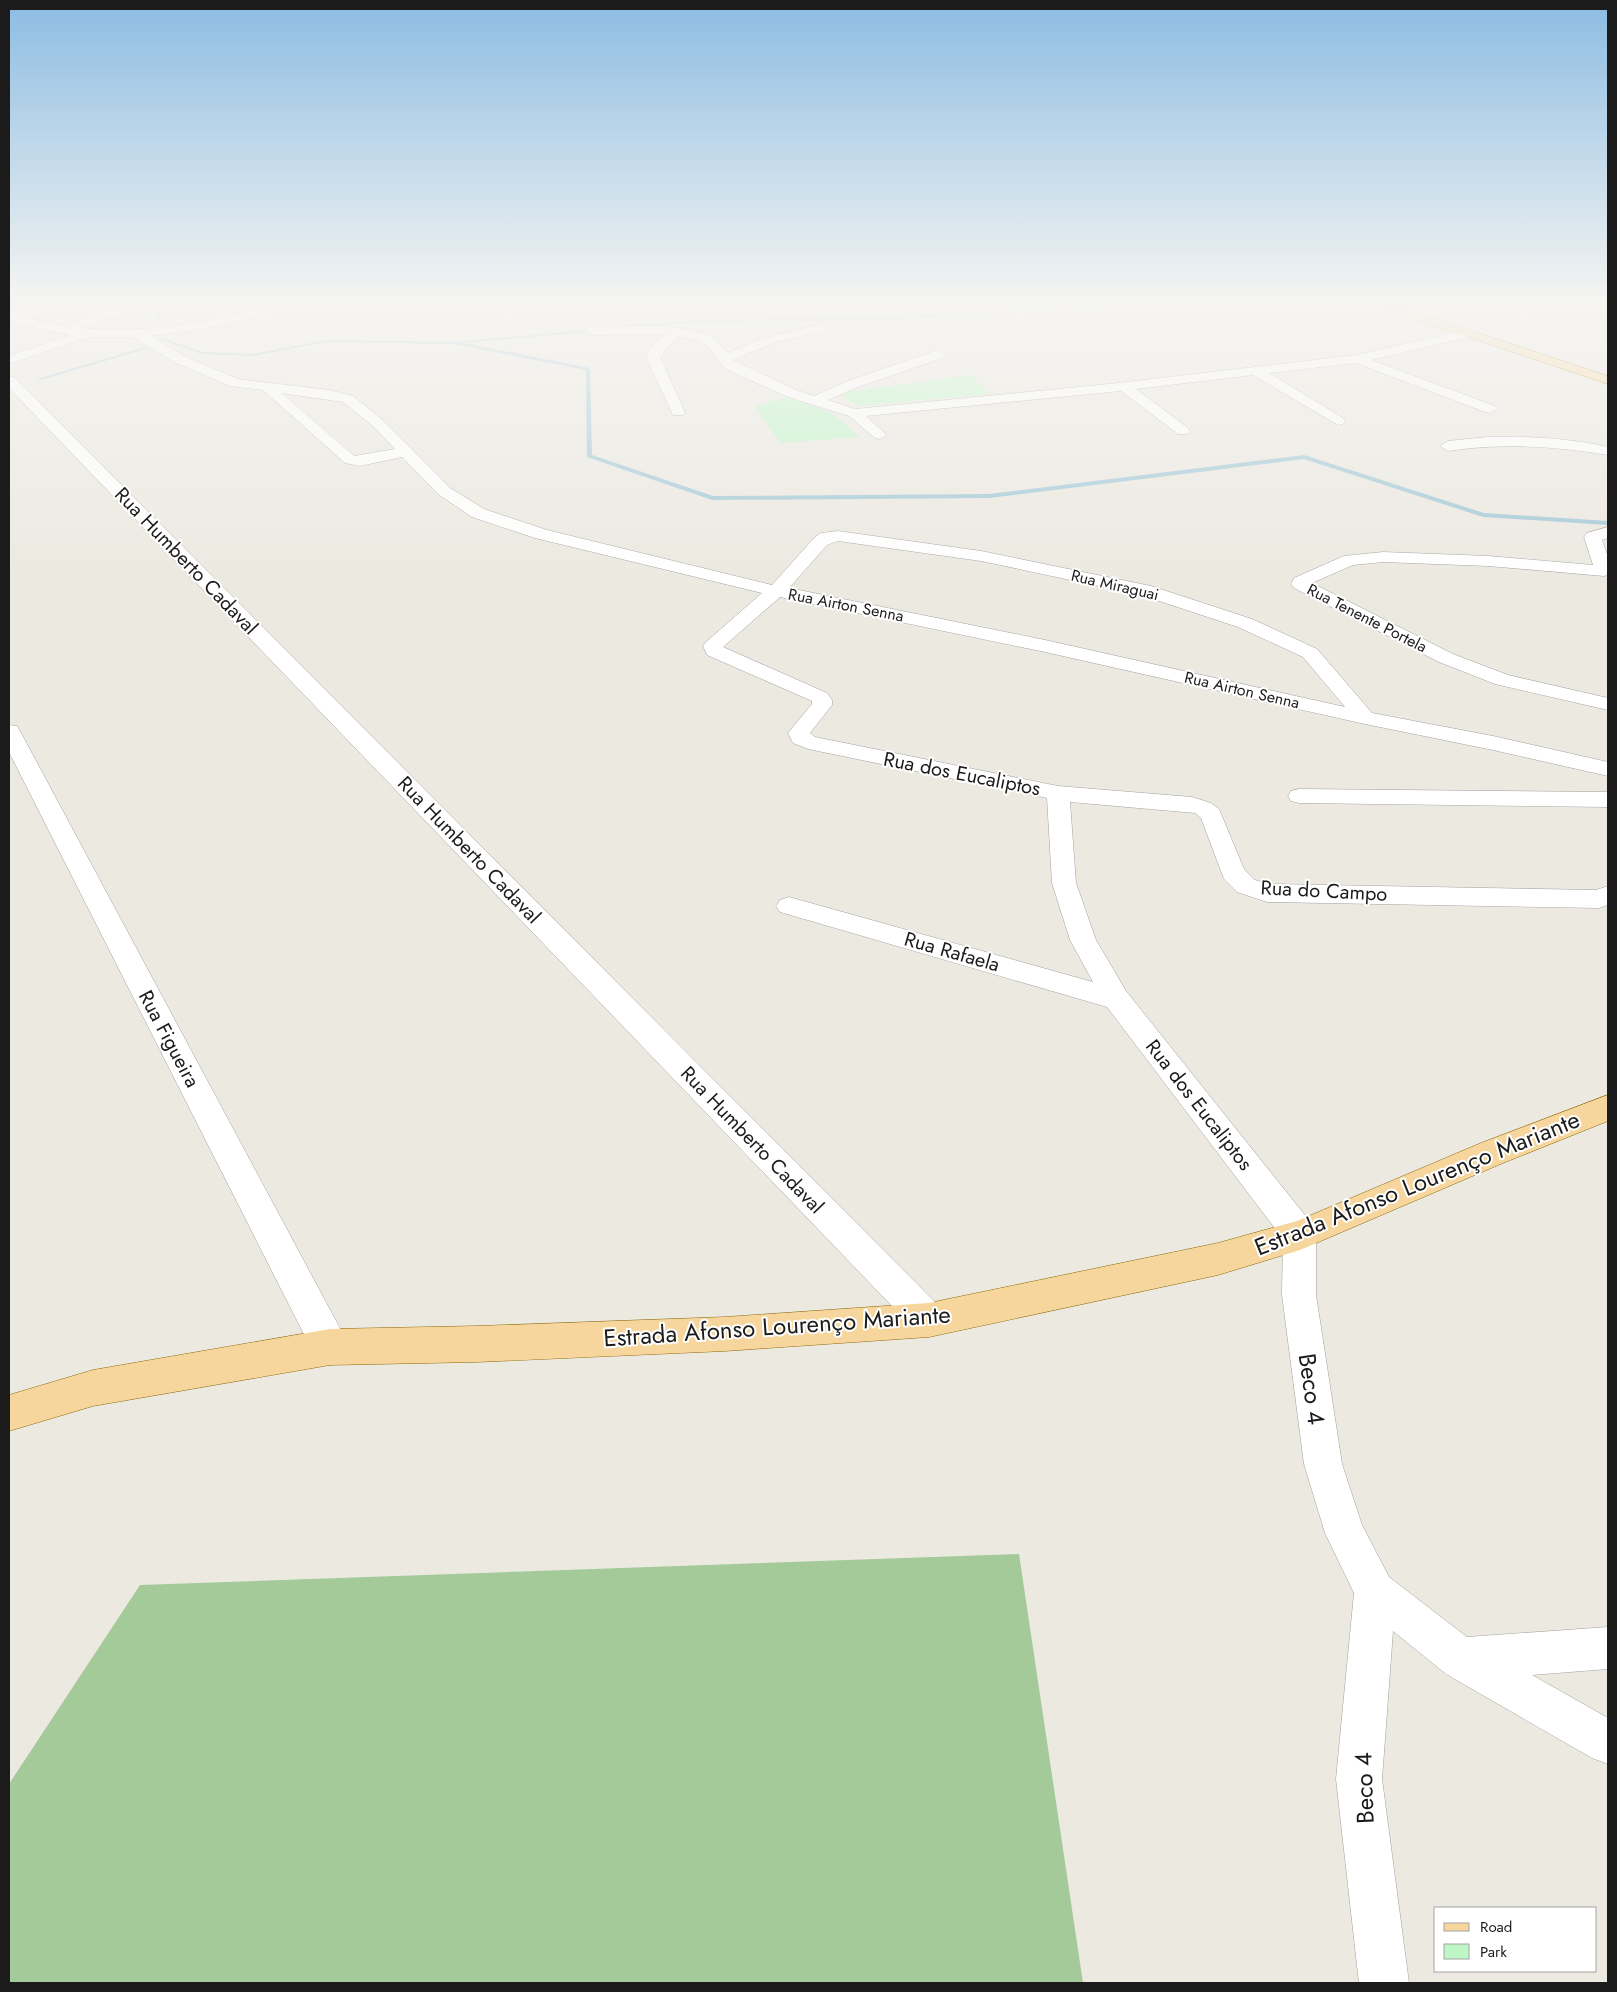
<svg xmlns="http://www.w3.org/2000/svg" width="1617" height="1992" font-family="Jost,sans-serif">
  <rect width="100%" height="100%" fill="#ece9e1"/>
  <path fill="#a3ca98" d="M 1019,1554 L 1083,1983 L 9,1983 L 9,1784 L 140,1585 Z"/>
  <g fill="#bff6c7">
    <path d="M 972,375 L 989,394 L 857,406 L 838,393 Z"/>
    <path d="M 789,396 L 833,414 L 860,437 L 780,443 L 755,406 Z"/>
  </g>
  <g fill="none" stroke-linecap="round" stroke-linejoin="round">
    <g fill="#a3c9d8" fill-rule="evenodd">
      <path d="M 156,301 L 160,301 L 161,322 L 159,323 L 157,322 Z"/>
      <path d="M 1106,301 L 1110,301 L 1102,307 L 877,320 L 697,322 L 626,328 L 624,327 L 697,320 L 877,318 L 1101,305 Z"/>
      <path d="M 599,329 L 597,331 L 463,343 L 590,368 L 592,455 L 713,496 L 989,494 L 1304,455 L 1484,513 L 1608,521 L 1608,525 L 1483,517 L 1304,459 L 989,498 L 712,500 L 587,457 L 586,370 L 453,344 L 327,342 L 253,356 L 203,354 L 158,339 L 162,338 L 203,352 L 253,354 L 327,340 L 453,342 Z"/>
      <path d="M 145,347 L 149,348 L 41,380 L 37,379 Z"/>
    </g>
    <g stroke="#a2a2a2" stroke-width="1">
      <g id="minor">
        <path d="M 58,301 L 75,301 L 73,303 L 26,318 L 70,327 L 71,323 L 130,303 L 136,307 L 134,310 L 80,328 C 130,333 180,327 229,316 C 259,310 287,301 317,301 L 315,303 L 201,329 L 150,336 L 186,357 L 238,379 L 329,390 L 353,396 L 384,421 L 450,488 L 484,509 L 547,530 L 772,585 L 815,537 L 821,533 L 838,531 L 981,551 L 1151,586 L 1252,619 L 1317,649 L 1372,713 L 1493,736 L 1608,762 L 1608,776 L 1493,750 L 1365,724 L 1045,652 L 780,597 L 723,647 L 827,693 L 832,700 L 832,705 L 810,733 L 815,737 L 1058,786 L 1192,797 L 1211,803 L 1219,809 L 1244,869 L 1255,880 L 1268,884 L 1596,890 L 1608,886 L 1608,905 L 1599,908 L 1267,902 L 1237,892 L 1224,879 L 1201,818 L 1195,813 L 1070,802 L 1076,883 L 1096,940 L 1126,991 L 1312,1224 L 1316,1235 L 1316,1295 L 1342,1464 L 1362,1525 L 1389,1577 L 1467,1637 L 1608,1627 L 1608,1669 L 1532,1675 L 1608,1718 L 1608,1764 L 1592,1758 L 1446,1674 L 1393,1631 L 1382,1779 L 1409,1983 L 1359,1983 L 1336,1779 L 1354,1593 L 1325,1533 L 1304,1464 L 1282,1295 L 1283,1239 L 1107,1007 L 780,912 L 776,906 L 780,900 L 789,897 L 1093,982 L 1070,940 L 1052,883 L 1047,798 L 808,749 L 793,743 L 788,733 L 812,704 L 812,701 L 707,655 L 703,646 L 706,642 L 762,593 L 535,538 L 472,517 L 438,494 L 402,457 L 360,466 L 345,463 L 263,390 L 230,386 L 176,363 L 133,337 L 88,337 L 9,364 L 9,356 L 70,335 L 9,322 L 9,314 ZM 281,393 L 343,402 L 374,427 L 395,449 L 354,456 ZM 838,541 L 981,561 L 1141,595 L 1238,627 L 1303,657 L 1345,707 L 1045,640 L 789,588 L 827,545 Z"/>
        <path d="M 821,324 L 825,325 L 827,328 L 825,331 L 776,342 L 733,360 L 798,391 L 814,396 L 848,381 L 935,351 L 940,350 L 946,354 L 945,357 L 858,387 L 828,400 L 855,409 L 1109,384 L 1357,355 L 1469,329 L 1475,333 L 1473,336 L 1371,360 L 1495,406 L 1497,409 L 1490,413 L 1485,412 L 1356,363 L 1269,373 L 1343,418 L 1345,421 L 1343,424 L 1338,425 L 1253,375 L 1136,389 L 1188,428 L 1190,431 L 1188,434 L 1178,434 L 1121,391 L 866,416 L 887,435 L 880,439 L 875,438 L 849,416 L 788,397 L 725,369 L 709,347 L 699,341 L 678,336 L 660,357 L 685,412 L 683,415 L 673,415 L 646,357 L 649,350 L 666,334 L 590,335 L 584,331 L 590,327 C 624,327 690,320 717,341 C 721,344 724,349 727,353 L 767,337 Z"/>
        <path d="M 9,376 L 14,377 L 941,1308 L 946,1320 L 941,1332 L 929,1337 L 917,1332 L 9,388 Z"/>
        <path d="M 1488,437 C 1529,436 1568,438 1608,447 L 1608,455 C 1554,446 1503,443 1448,451 L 1440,446 L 1448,441 Z"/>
        <path d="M 1608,527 L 1608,538 L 1602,540 L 1608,557 L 1608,575 L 1604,576 L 1488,566 L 1383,562 L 1353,565 L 1312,583 L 1453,654 L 1508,675 L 1608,698 L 1608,710 L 1495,684 L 1439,662 L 1294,588 L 1291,584 L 1294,578 L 1344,556 L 1383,552 L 1488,556 L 1593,565 L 1584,537 L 1587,533 Z"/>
        <path d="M 9,725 L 17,726 L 20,731 L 343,1334 L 348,1347 L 343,1360 L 330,1365 L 317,1360 L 9,752 Z"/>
        <path d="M 1299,789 L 1608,792 L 1608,807 L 1299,803 L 1291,801 L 1288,796 L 1291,791 Z"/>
      </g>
    </g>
    <g stroke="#8b6808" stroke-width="1">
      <g id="major">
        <path d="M 1365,301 L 1382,301 L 1608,376 L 1608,384 L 1367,303 Z"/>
        <path d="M 1608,1095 L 1608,1121 L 1503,1163 L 1300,1250 L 1218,1275 L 929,1337 L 725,1351 L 477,1362 L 330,1365 L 93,1406 L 9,1431 L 9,1395 L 93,1370 L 330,1329 L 477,1326 L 725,1317 L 929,1303 L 1218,1243 L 1297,1221 L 1481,1143 Z"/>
      </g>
    </g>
    <use href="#minor" fill="#fff" fill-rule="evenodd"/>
    <use href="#major" fill="#f6d69c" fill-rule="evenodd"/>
  </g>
  <linearGradient id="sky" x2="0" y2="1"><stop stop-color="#8cbce2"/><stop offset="0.52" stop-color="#f6f5f2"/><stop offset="1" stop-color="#f6f5f2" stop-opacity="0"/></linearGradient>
  <rect width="1617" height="580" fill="url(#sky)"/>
  <g text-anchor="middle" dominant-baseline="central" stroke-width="4" stroke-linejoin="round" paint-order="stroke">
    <g font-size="16" fill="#1b1b1b" stroke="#fff">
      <text transform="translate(1115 585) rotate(13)">Rua Miraguai</text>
      <text transform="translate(846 605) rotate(11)">Rua Airton Senna</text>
      <text transform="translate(1367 618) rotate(27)">Rua Tenente Portela</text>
      <text transform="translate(1242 690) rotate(13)">Rua Airton Senna</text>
    </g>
    <g font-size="20" fill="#1b1b1b" stroke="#fff">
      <text transform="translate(186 561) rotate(46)">Rua Humberto Cadaval</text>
      <text transform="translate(962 774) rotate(11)">Rua dos Eucaliptos</text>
      <text transform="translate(469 850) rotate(46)">Rua Humberto Cadaval</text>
      <text transform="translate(1324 891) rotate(3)">Rua do Campo</text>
      <text transform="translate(952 952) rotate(16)">Rua Rafaela</text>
      <text transform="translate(169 1039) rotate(62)">Rua Figueira</text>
      <text transform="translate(1199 1105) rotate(52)">Rua dos Eucaliptos</text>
      <text transform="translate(752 1140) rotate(46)">Rua Humberto Cadaval</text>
    </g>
    <g font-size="24" fill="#1b1b1b" stroke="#fff">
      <text transform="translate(1417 1183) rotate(-22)">Estrada Afonso Lourenço Mariante</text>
      <text transform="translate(777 1326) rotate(-4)">Estrada Afonso Lourenço Mariante</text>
      <text transform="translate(1312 1389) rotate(82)">Beco 4</text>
      <text transform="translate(1364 1788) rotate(-92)">Beco 4</text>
    </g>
  </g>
  <rect width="1617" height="1992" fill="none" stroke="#1b1b1b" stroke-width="20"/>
  <rect x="1434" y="1907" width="162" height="65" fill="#ffffff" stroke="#a4a4a4"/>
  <rect x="1444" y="1923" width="25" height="8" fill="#f6d69c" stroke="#a4a4a4"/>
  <text x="1480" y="1932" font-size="15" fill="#1b1b1b">Road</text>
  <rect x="1444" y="1944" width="25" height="15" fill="#bff6c7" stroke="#a4a4a4"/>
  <text x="1480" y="1957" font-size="15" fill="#1b1b1b">Park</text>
</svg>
